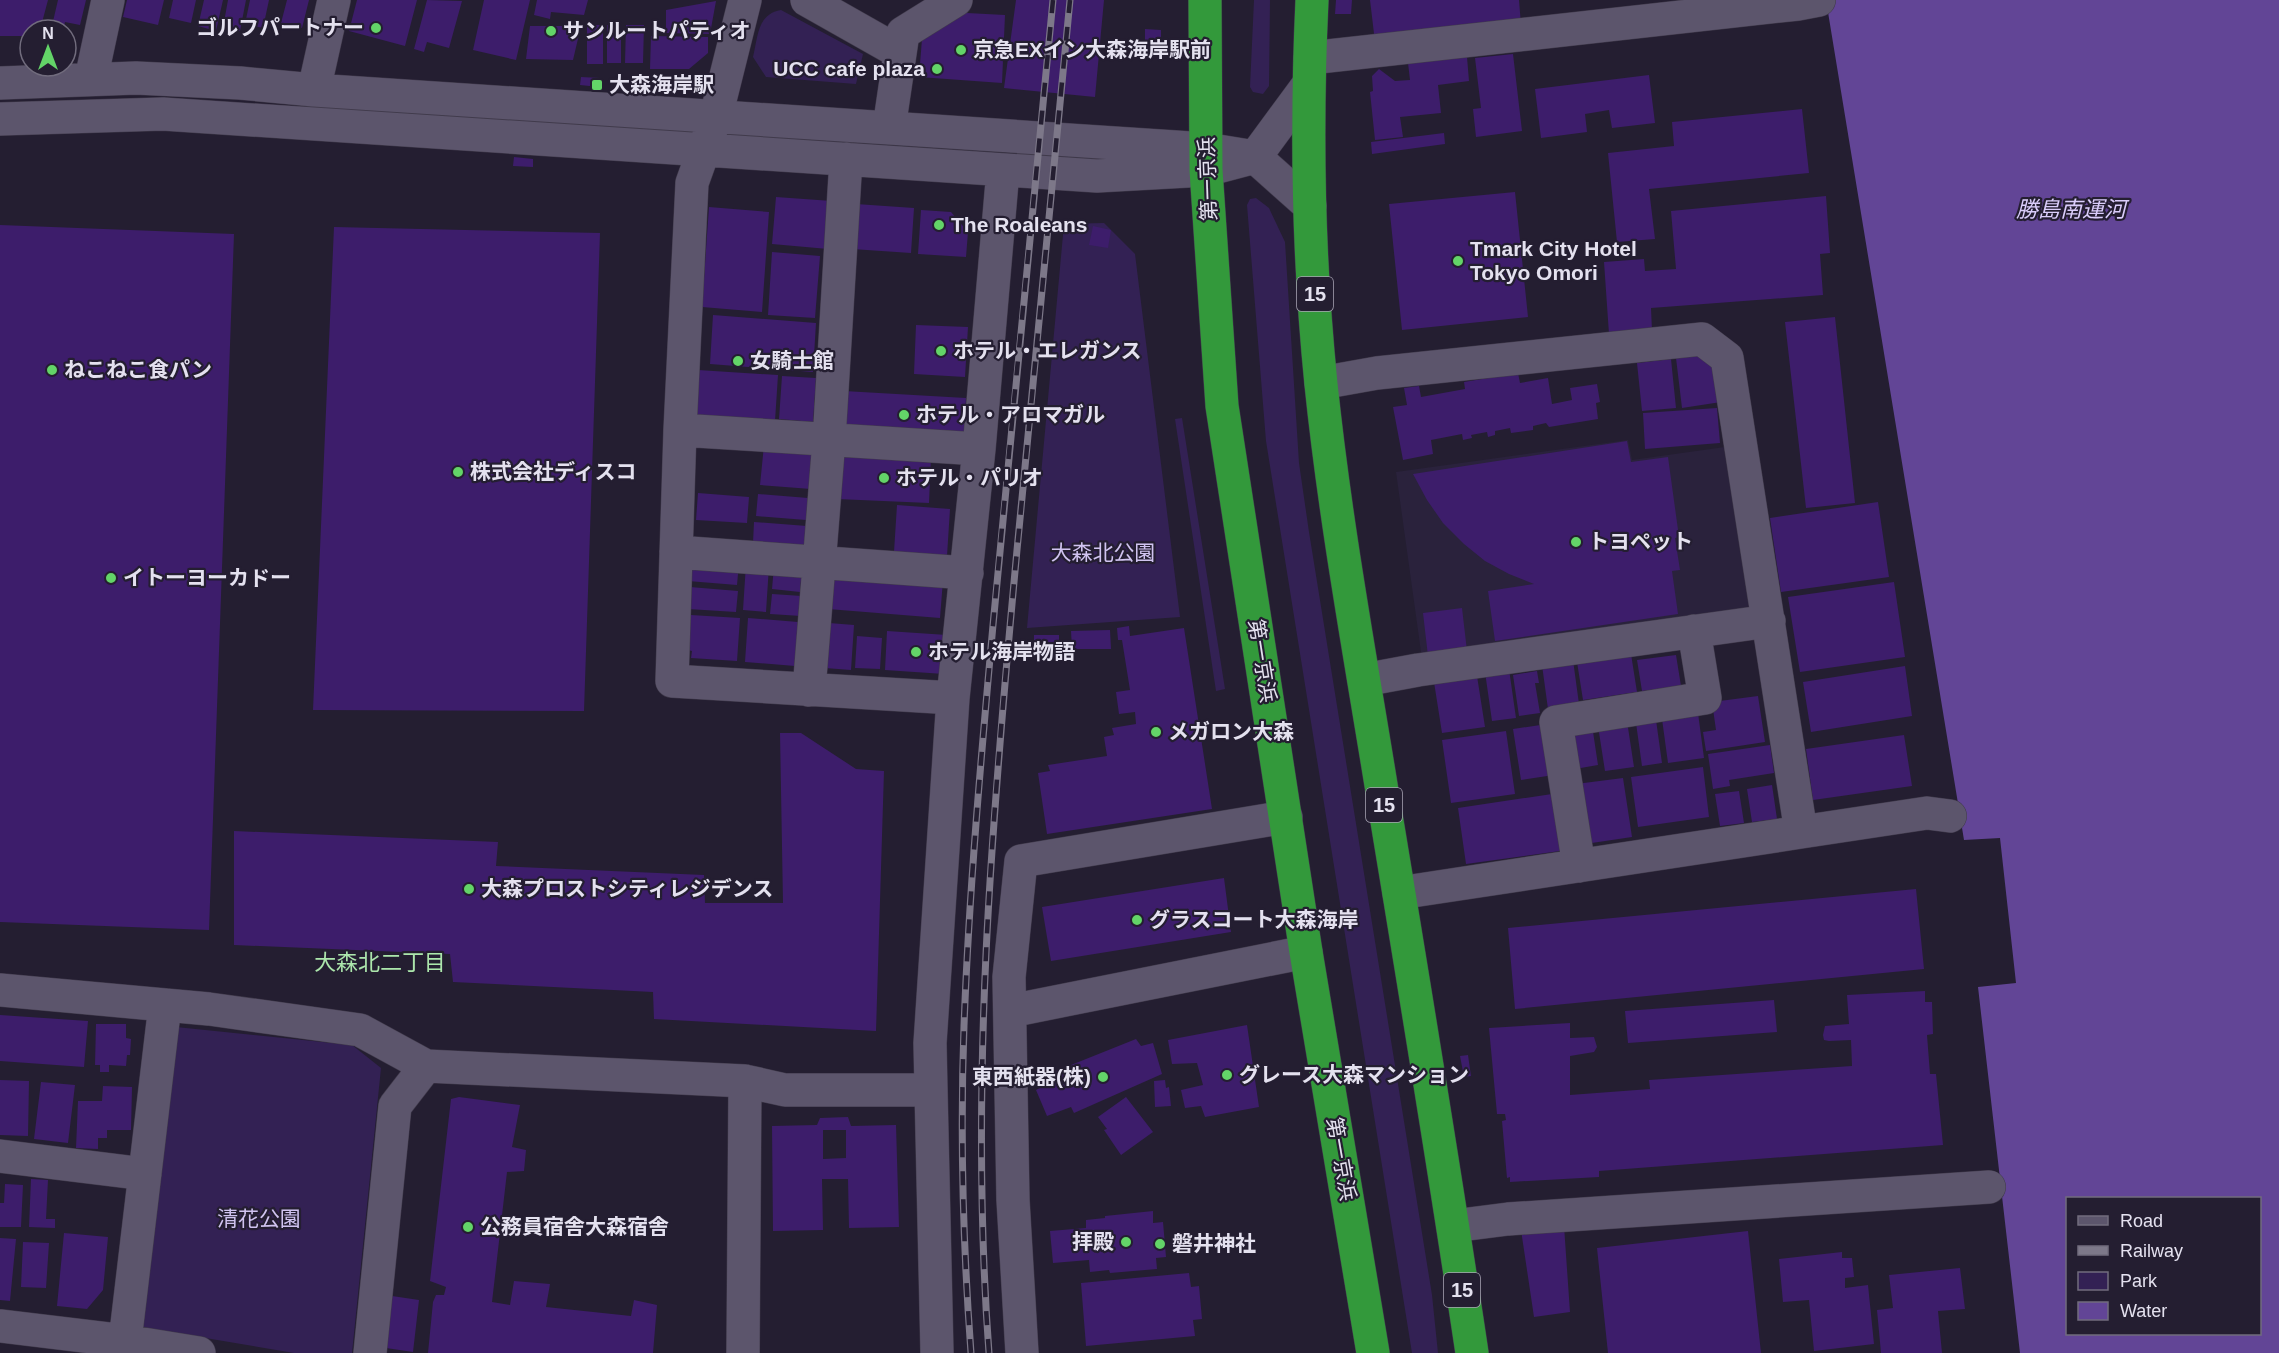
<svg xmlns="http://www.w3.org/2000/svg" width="2279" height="1353" viewBox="0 0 2279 1353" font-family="Arial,'Noto Sans JP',sans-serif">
  <rect width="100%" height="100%" fill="#241e31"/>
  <path fill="#2a223c" d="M1628,440L1632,460L1732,446L1755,613L1422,659L1396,472Z"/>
  <path fill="#332154" d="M1254,0H1270L1269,86L1263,94L1253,92L1250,87Z
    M781,10L863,54L856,84L766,77L753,57C758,37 757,14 781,10Z
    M1256,198L1269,208L1285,242L1299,463L1309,532L1432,1295L1438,1353H1412L1266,441L1247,205L1250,199Z
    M1104,223L1135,254L1180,617L1027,628L1064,224Z
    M1182,418L1225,689L1216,691L1175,419Z
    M176,1027L352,1045L381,1068L352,1353H294L140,1327Z"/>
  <path fill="#624596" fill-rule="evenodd" d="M1826,0H2279V1353H2020L1978,987L2016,983L2000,838L1964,840ZM2068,1198H2260V1334H2068Z"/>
  <path fill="#3d1d6b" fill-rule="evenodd" d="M0,0H48L40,30H30V36H0Z
    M58,0H86L80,25L65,22L63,30H51Z
    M127,0H164L158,25L123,17Z
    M173,0H196L191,23L169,18Z
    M204,0H223L216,31L198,26Z
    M228,0H246L240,31L222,33Z
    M250,0H269L263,28L245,24Z
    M287,0H309L302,28L281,23Z
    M357,0H417L405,46L349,31Z
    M427,0L462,1L449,48L427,42L424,52L414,49Z
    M484,0H530L516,60L473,50Z
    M537,0H588L584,15L551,12L550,19L534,15Z
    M1016,0H1104L1095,97L1004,88Z
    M1336,0H1352L1351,14H1335Z
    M1370,0H1519L1521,25L1375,42Z
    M716,1L710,34L666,33V10Z
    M948,12L1005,15L1002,83L919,77L923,26Z
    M587,25H603V64H587Z
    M607,25H621V63H607Z
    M626,25H644L643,63H625Z
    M530,26H581L573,60L526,59Z
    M1145,29L1161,30V48H1145Z
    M651,36L708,37V53L689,69H650Z
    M1513,54L1522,131L1476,137L1473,109L1481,108L1475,58Z
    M1467,57L1469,81L1438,85L1441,113L1400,117L1403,137L1375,140L1370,92L1373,91L1372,76L1379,69L1395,81L1410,80L1408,63Z
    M1649,75L1655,123L1612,128L1609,110L1585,114L1587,132L1541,138L1535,89Z
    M581,77L600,78L599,87L580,85Z
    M1802,109L1809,173L1649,189L1655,239L1617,242L1608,153L1674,146L1672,122Z
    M1444,133L1445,144L1372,154L1371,142Z
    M514,157L533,159V167L513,166Z
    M1515,192L1528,317L1402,330L1389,204Z
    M1826,196L1830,253L1820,254L1823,295L1651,308L1652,331L1609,334L1604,262L1644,259L1645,271L1676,269L1671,211Z
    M776,197L832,201L828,249L772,244Z
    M856,204L914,208L911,253L852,249Z
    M709,207L769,212L762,312L702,307Z
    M921,210L951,212L968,232L966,257L918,254Z
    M0,225L234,234L209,930L0,922Z
    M1093,226L1111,230L1108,248L1089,245Z
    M334,227L600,233L584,711L313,710Z
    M772,252L820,256L815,318L768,315Z
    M713,315L816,323L813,372L710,364Z
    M1835,317L1855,503L1806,508L1785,322Z
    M916,325L968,327L965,377L914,374Z
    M1697,355L1716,368L1721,402L1682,408L1676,358Z
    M1671,359L1676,408L1642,411L1637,363Z
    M698,370L778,375L775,421L695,416Z
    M1518,373L1520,383L1548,378L1552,404L1572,400L1570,388L1597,384L1600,402L1596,403L1598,419L1549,427L1546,423L1533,426V430L1511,433L1510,428L1495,431V435L1488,437L1487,432L1471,435L1472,438L1463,440L1462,434L1431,440L1433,454L1403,460L1393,407L1407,405L1404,388L1419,386L1421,397L1465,389L1464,382Z
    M782,376L816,378L813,422L779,419Z
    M844,391L966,398L964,437L842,431Z
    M1717,408L1720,443L1645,449L1643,413Z
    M1627,441L1631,462L1668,457L1679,537L1675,538L1680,570L1672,571L1678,614L1495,641L1488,591L1534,584L1509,574L1485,561L1464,544L1443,523L1427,500L1413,474Z
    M764,445L813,449L811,489L760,485Z
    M839,452L931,457L929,503L837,499Z
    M698,493L749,497L747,523L696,520Z
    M758,494L808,498L806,520L756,516Z
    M1878,502L1889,577L1781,592L1770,518Z
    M897,505L950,509L947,556L894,552Z
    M754,522L807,526L805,547L753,543Z
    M690,559L739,563L737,585L688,581Z
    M746,564L769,566L766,612L743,610Z
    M774,566L802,568L800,592L772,589Z
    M831,572L943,580L940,618L828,609Z
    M1894,582L1905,657L1800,672L1788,597Z
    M690,587L738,591L736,612L688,609Z
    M772,594L802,596L801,616L770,614Z
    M1462,608L1467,651L1428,656L1423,613Z
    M691,615L740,618L737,661L691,658L692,651L688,650Z
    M748,618L798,622L795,666L745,662Z
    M829,623L854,625L851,670L825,668Z
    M1129,626L1130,636L1184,628L1212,809L1047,834L1038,773L1050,771L1048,765L1107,756L1104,737L1114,735L1112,728L1136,724L1135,712L1119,714L1116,692L1130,690L1122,640H1118L1117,628Z
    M1110,630L1111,649H1072L1071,631Z
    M887,631L947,635L944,674L885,670Z
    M1034,635H1059V653H1034Z
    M857,636L882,638L880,669L855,668Z
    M1631,654L1637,692L1583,700L1577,662Z
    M1676,655L1681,686L1642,691L1637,660Z
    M1573,660L1579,704L1548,709L1542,665Z
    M1905,666L1912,716L1811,732L1803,682Z
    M1509,669L1516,718L1492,721L1485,672Z
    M1537,671L1539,683H1535L1540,713L1519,716L1513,675Z
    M1477,676L1485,727L1442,733L1434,682Z
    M1758,696L1765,742L1706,751L1703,732L1716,730L1712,702Z
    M1698,713L1704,758L1668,763L1662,719Z
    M1656,720L1662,763L1642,766L1636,723Z
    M1627,721L1634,767L1605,771L1598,726Z
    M1547,724L1554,775L1521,780L1513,729Z
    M1592,725L1598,765L1575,769L1569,728Z
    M1506,731L1515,794L1451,803L1442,740Z
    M780,733H801L856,769L884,771L876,1031L654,1019L653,992L453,982L450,954L234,945V831L498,842L496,866L704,875L705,903H783Z
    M1904,735L1912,786L1813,800L1806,749Z
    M1770,745L1774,773L1729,780L1730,786L1713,789L1708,754Z
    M1703,767L1709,817L1638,827L1631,777Z
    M1623,778L1632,837L1585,844L1576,784Z
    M1772,785L1777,819L1752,822L1747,789Z
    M1739,791L1744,823L1720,826L1715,794Z
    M1552,794L1560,851L1466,864L1458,808Z
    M1224,878L1231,932L1051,961L1042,907Z
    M1916,889L1924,969L1515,1009L1508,928Z
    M1925,991V1002H1932L1933,1034L1927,1035L1930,1074H1936L1943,1145L1599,1171V1177L1510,1182V1177L1507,1178L1502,1121L1506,1120L1505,1114H1497L1489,1028L1570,1023V1038L1594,1037L1597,1047L1594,1052L1570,1056V1095L1650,1089L1649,1080L1852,1066L1851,1040L1829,1041L1824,1040L1823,1035L1825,1026L1849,1024L1847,995Z
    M1774,1000L1777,1032L1628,1043L1625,1011Z
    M0,1015L88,1021L84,1067L0,1061Z
    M96,1024H126V1038L131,1039L130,1055H127L126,1066L109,1065V1072H100V1065H95Z
    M1247,1025L1259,1107L1205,1117L1201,1106L1185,1108L1181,1090L1203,1085L1197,1063L1172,1064L1168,1040Z
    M1136,1039L1141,1046L1153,1043L1162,1074L1074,1113L1071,1107L1047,1116L1036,1090L1053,1081L1051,1073Z
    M1468,1055L1471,1076L1464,1077L1460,1056Z
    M0,1080L29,1081L28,1136L0,1135Z
    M1165,1080L1166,1088L1169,1087L1171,1106L1155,1107L1154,1081Z
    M41,1082L75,1085L68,1143L34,1139Z
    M103,1086L132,1087L131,1130H107V1138H98V1149L76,1148L78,1101H102Z
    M459,1097L520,1105L512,1147L526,1150L524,1171L507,1172L492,1302L510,1305L514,1281L550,1284L546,1307L631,1316L634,1300L657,1305L653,1353H428L433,1302L436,1295H444L446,1287L430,1281L451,1099Z
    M1126,1097L1153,1132L1121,1155L1104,1130L1107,1129L1098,1117Z
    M848,1117L851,1126L896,1125L899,1227L849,1228L848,1179H822L823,1230L773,1231L772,1126L817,1125L820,1118ZM823,1130H846V1158L823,1159Z
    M31,1179L48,1180L46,1219H55V1228L29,1227Z
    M5,1184L23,1185L21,1227H0V1203H4Z
    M1153,1211V1223L1163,1222L1166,1257L1156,1258L1157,1269L1110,1273L1109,1270L1090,1272L1089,1260L1053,1263L1050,1231L1086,1228V1220L1105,1218V1216Z
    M1564,1226L1570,1312L1534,1317L1521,1230Z
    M1748,1231L1761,1353H1608L1597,1248Z
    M64,1233L108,1237L103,1290L87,1309L57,1306Z
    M0,1238L16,1239L10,1301L0,1300Z
    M23,1242L49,1243L46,1288L21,1287Z
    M1842,1252V1258H1852L1854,1277L1845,1278V1288L1868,1285L1874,1344L1814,1351L1809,1300L1783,1302L1779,1259Z
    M1960,1268L1965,1309L1938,1311L1942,1353H1881L1877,1310L1893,1308L1889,1275Z
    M1189,1273L1191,1287L1199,1286L1202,1319L1193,1320L1195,1336L1086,1346L1081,1283Z
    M392,1296L419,1300L413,1352L386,1348Z"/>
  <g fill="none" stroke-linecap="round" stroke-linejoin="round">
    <g stroke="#413b4c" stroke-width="34">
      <path id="minor" d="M745,0L716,116L692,183L680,430L672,681L953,698
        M807,0L899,52
        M1310,58L1798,4L1819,0
        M91,79L108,0
        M0,83L136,78L240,83L314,90L1206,149L1255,157L1310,206
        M314,90L334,0
        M0,119L163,114L1097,176L1206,170L1255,157L1308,85
        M889,128L903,33L956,0
        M1321,383L1377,373L1702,339L1727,358L1801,832L1399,893
        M680,430L979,449
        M676,552L967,573
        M1364,680L1418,670L1769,621
        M809,690L829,440L846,159
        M1801,832L1927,813L1950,816
        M1579,866L1556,722L1705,698L1694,631
        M0,990L209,1009L360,1030L426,1066L745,1081L785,1090H931L930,1043L953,698L979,449L1003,170
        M1010,1011L1306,952
        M931,1090L937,1353
        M0,1156L145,1174
        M1453,1226L1508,1219L1989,1187
        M0,1326L125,1341L199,1353
        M125,1341L165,1005
        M370,1353L395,1106L426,1066
        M743,1353L745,1081
        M1022,1353L1013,1200L1009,977L1021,861L1286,817"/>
    </g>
    <g stroke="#413b4c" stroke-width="34">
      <path id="highway" d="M1205,0L1206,170L1222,406L1306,952L1373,1353
        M1312,0C1306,128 1308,256 1321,384C1335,520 1360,655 1382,791C1413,978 1444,1165 1472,1353"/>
    </g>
    <use href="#minor" stroke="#5c556c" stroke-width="33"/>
    <use href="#highway" stroke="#33993b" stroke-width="33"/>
    <g stroke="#7d7889" stroke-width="7">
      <path id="rail" d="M971,1353C963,1245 960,1134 964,1026C969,892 981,758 993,625C1012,416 1033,208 1053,0
        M989,1353C969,1085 992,817 1017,550C1035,367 1052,183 1070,0"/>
    </g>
    <use href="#rail" stroke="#241e31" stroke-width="4.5" stroke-dasharray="14" stroke-linecap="butt"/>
  </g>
  <g fill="#63d468" stroke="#241e31" stroke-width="2">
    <circle cx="376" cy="28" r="6"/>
    <circle cx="551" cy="31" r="6"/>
    <circle cx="961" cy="50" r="6"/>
    <circle cx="937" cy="69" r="6"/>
    <rect x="591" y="79" width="12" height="12" rx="3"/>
    <circle cx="939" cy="225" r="6"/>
    <circle cx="1458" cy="261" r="6"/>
    <circle cx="941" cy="351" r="6"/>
    <circle cx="738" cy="361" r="6"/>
    <circle cx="52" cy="370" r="6"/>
    <circle cx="904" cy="415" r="6"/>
    <circle cx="458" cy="472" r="6"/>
    <circle cx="884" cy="478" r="6"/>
    <circle cx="1576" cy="542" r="6"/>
    <circle cx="111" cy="578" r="6"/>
    <circle cx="916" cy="652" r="6"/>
    <circle cx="1156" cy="732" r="6"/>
    <circle cx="469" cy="889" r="6"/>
    <circle cx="1137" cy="920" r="6"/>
    <circle cx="1227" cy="1075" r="6"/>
    <circle cx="1103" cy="1077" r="6"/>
    <circle cx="468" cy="1227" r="6"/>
    <circle cx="1126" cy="1242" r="6"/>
    <circle cx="1160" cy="1244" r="6"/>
  </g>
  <g text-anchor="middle" stroke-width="4.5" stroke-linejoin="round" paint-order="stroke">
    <g fill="#241e31" stroke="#aaa6b6" stroke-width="1.5">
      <rect x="1297" y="277" width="36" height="34" rx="4.5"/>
      <rect x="1366" y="788" width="36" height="34" rx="4.5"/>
      <rect x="1444" y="1273" width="36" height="34" rx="4.5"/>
    </g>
    <g font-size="20" font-weight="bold" fill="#e4e1ef">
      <text x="1315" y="301">15</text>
      <text x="1384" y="812">15</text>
      <text x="1462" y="1297">15</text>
    </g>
    <g font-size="21" font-weight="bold" fill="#e4e1ef" stroke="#241e31" text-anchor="start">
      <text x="364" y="35" text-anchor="end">ゴルフパートナー</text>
      <text x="563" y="38">サンルートパティオ</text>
      <text x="973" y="57">京急EXイン大森海岸駅前</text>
      <text x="925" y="76" text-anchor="end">UCC cafe plaza</text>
      <text x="609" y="92">大森海岸駅</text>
      <text x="951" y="232">The Roaleans</text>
      <text x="1470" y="256">Tmark City Hotel<tspan x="1470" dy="24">Tokyo Omori</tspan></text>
      <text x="953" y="358">ホテル・エレガンス</text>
      <text x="750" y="368">女騎士館</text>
      <text x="64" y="377">ねこねこ食パン</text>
      <text x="916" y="422">ホテル・アロマガル</text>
      <text x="470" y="479">株式会社ディスコ</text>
      <text x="896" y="485">ホテル・パリオ</text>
      <text x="1588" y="549">トヨペット</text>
      <text x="123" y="585">イトーヨーカドー</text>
      <text x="928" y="659">ホテル海岸物語</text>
      <text x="1168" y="739">メガロン大森</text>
      <text x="481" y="896">大森プロストシティレジデンス</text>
      <text x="1149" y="927">グラスコート大森海岸</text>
      <text x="1239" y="1082">グレース大森マンション</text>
      <text x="1091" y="1084" text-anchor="end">東西紙器(株)</text>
      <text x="480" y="1234">公務員宿舎大森宿舎</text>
      <text x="1114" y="1249" text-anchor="end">拝殿</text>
      <text x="1172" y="1251">磐井神社</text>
    </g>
    <g font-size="21" fill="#e4e1ef" stroke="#241e31">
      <text transform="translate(1208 179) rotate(-92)" y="7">第一京浜</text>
      <text transform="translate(1262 661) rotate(81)" y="7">第一京浜</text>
      <text transform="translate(1341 1159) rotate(80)" y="7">第一京浜</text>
    </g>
    <g font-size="21" fill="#d0c3f0" stroke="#241e31">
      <text x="1103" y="560">大森北公園</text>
      <text x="259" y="1226">清花公園</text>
    </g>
    <g font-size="22" font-style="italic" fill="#dacdfb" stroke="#241e31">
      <text x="2071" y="217">勝島南運河</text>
    </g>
    <g font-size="22" fill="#ace6ac" stroke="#241e31">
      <text x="380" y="970">大森北二丁目</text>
    </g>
  </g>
  <rect x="2066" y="1197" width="195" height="138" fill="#241e31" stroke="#716c7d" stroke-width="1.5"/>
  <rect x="2078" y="1216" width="30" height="9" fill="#5c556c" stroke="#716c7d" stroke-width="1.5"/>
  <text x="2120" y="1227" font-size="18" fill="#e4e1ef">Road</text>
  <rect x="2078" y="1246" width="30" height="9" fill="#7d7889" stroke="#716c7d" stroke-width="1.5"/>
  <text x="2120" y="1257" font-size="18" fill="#e4e1ef">Railway</text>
  <rect x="2078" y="1272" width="30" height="18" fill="#332154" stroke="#716c7d" stroke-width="1.5"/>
  <text x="2120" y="1287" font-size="18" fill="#e4e1ef">Park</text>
  <rect x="2078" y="1302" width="30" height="18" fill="#624596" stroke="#716c7d" stroke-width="1.5"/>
  <text x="2120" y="1317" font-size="18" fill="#e4e1ef">Water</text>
  <g transform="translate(48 48)"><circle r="28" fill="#241e31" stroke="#716c7d" stroke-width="1.5"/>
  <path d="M0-4.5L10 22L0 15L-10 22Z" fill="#63d468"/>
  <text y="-9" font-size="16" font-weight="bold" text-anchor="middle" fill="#e4e1ef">N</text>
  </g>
</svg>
